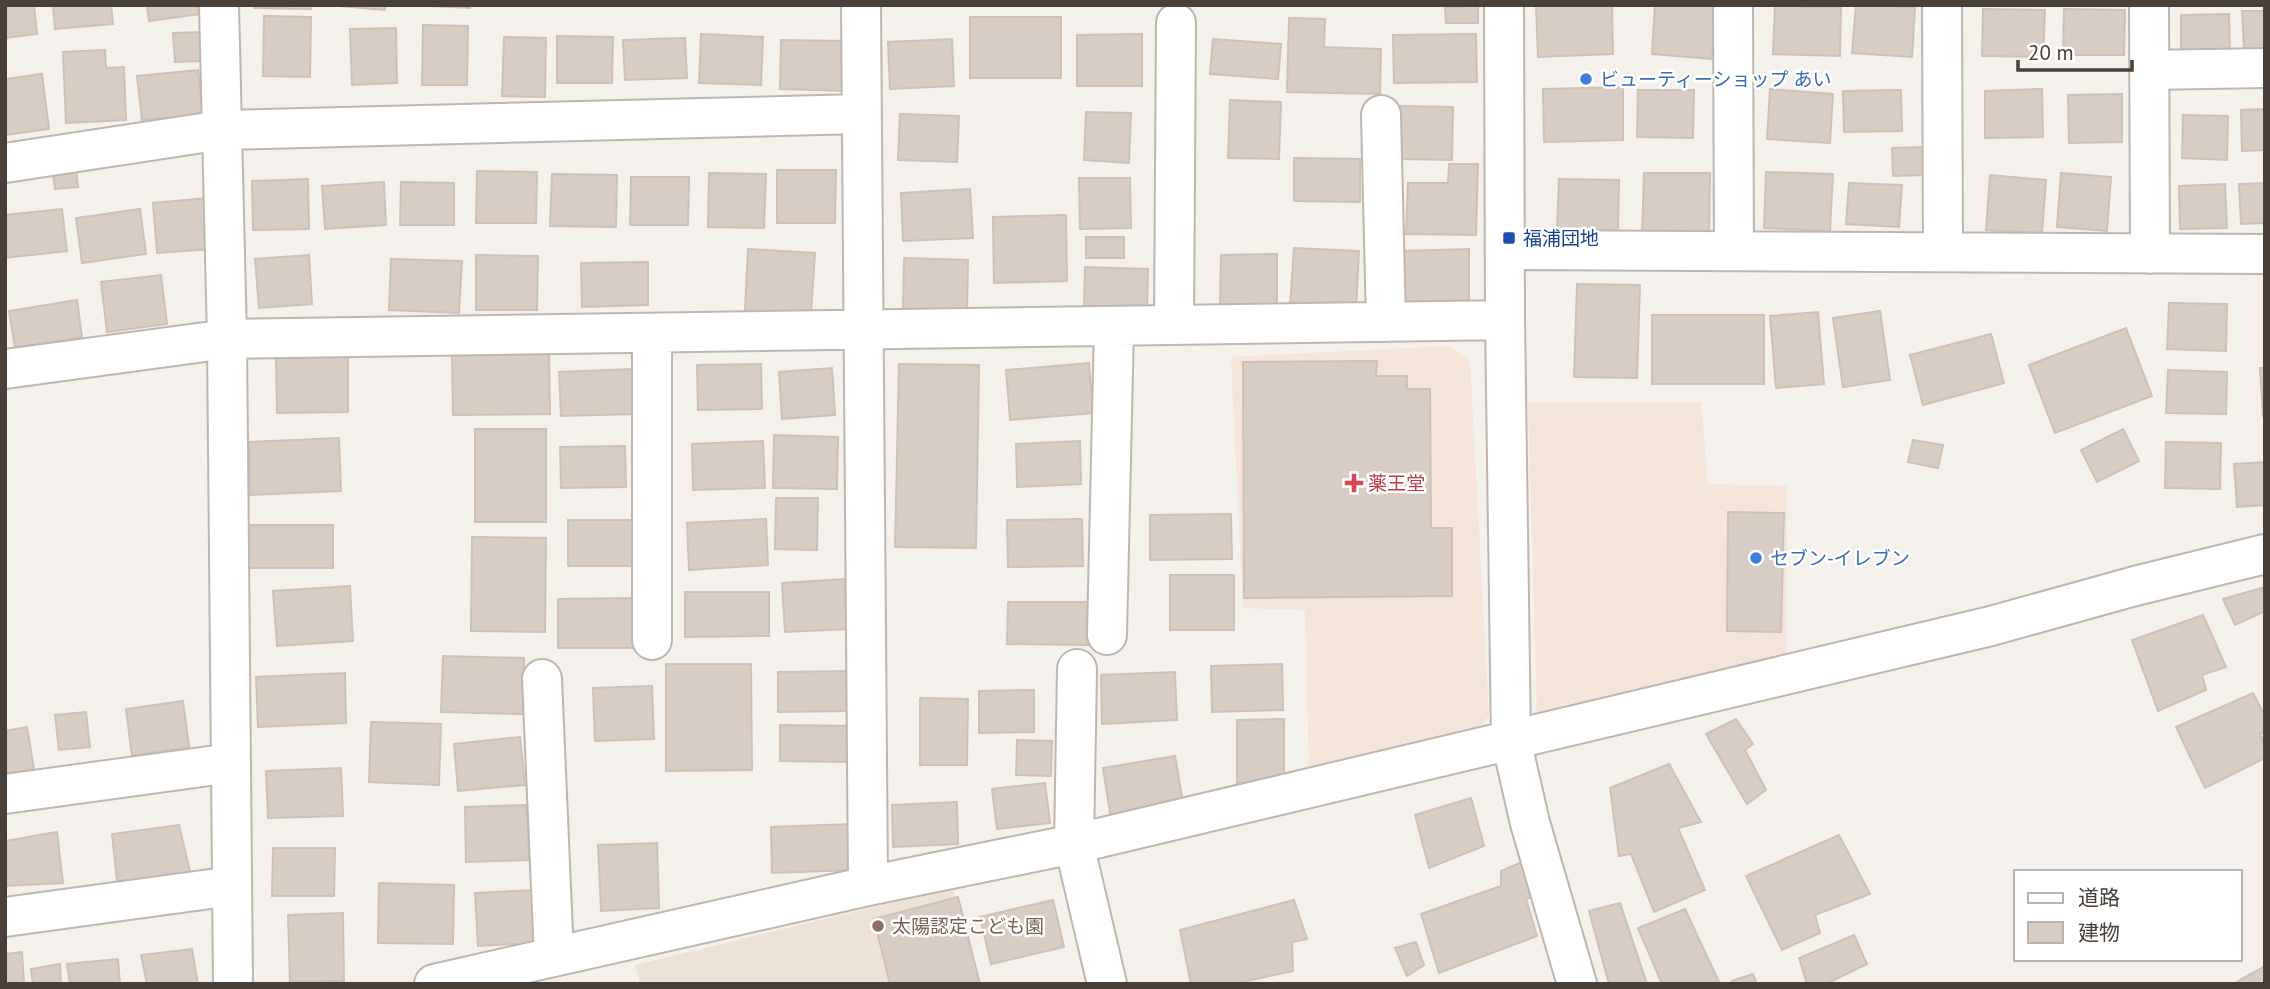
<svg xmlns="http://www.w3.org/2000/svg" width="2270" height="989" viewBox="0 0 2270 989" font-family="'PT Sans','Noto Sans JP',sans-serif">
  <rect width="100%" height="100%" fill="#f4f0eb"/>
  <path fill="#f4e4d9" d="M1449,346L1470,361L1489,716L1466,740L1309,771L1305,610L1243,608L1231,357Z
    M1528,402H1701L1708,484L1787,486V653L1537,715Z"/>
  <path fill="#ece2d6" d="M953,888L976,984H640L635,965Z"/>
  <path fill="#d8cdc4" stroke="#cfc1b5" stroke-width="2" d="M5,5H34L37,34L5,38Z
    M53,5H111L113,24L55,29Z
    M147,5H207L208,13L149,21Z
    M254,5H311V9L254,8Z
    M327,5H386L385,10Z
    M409,5H470V8Z
    M1536,5H1612L1613,54L1538,57Z
    M1655,5H1716L1712,59L1652,54Z
    M1856,5L1915,7L1912,57L1852,53Z
    M1478,6V23H1446L1445,7Z
    M1775,6L1841,7L1840,56L1773,54Z
    M1983,9L2045,10L2043,57L1982,56Z
    M2064,9L2125,10L2124,55H2063Z
    M2242,11H2265V49L2244,50Z
    M2229,14L2230,52L2181,53V15Z
    M264,16L311,17L310,77L263,76Z
    M970,17H1061V78H970Z
    M1289,18L1325,19L1324,47L1381,49L1380,94L1287,92Z
    M423,25L468,26L467,85H422Z
    M396,28L397,83L352,85L350,29Z
    M200,32L201,61L175,62L173,33Z
    M701,34L763,37L761,85L699,83Z
    M1142,34V86H1077V35Z
    M1476,34L1477,82L1394,83L1393,35Z
    M557,36L613,37L612,83H557Z
    M504,37L546,38L545,97L502,96Z
    M685,38L687,78L625,80L623,40Z
    M952,39L954,86L890,89L888,42Z
    M1213,39L1281,44L1278,79L1210,74Z
    M781,40L848,41L847,91L780,89Z
    M105,50L106,68L124,67L126,120L66,123L63,52Z
    M198,70L203,114L142,120L137,76Z
    M42,74L49,129L5,135V79Z
    M1623,87V140L1544,142L1543,89Z
    M1770,89L1833,94L1830,143L1767,139Z
    M2042,89L2043,137L1985,138V91Z
    M1638,90H1694L1693,138L1637,137Z
    M1901,90L1902,131L1844,132L1843,91Z
    M2122,94V142L2069,143L2068,95Z
    M1230,100L1281,102L1279,159L1228,158Z
    M1400,106L1453,107L1452,160L1399,159Z
    M2265,109V150L2242,151L2241,110Z
    M1086,112L1131,113L1129,163L1084,160Z
    M900,114L959,116L957,162L898,160Z
    M2183,115L2228,116L2227,160L2182,158Z
    M1927,147L1928,175L1893,176L1892,148Z
    M1294,158L1360,159V202L1294,201Z
    M1449,164H1478L1476,235L1406,234L1408,183H1448Z
    M76,169L78,187L55,189L53,172Z
    M777,170H836L835,223H777Z
    M477,171L537,172L536,223H476Z
    M1766,172L1833,174L1830,231L1764,228Z
    M709,173L766,174L764,228L708,227Z
    M1644,173H1710L1709,237L1642,236Z
    M2061,173L2111,177L2107,231L2057,227Z
    M552,174L617,175L616,227L550,226Z
    M1990,175L2046,180L2042,233L1986,230Z
    M631,177H689L688,225H630Z
    M1079,178H1130L1131,228L1080,229Z
    M308,179L309,229L253,230L252,181Z
    M1559,179L1619,180L1618,231L1557,230Z
    M384,182L386,225L325,229L322,186Z
    M401,182L454,183V225H400Z
    M1849,183L1902,185L1899,227L1846,224Z
    M2265,183V223L2241,224L2239,184Z
    M2225,184L2227,228L2180,229L2179,186Z
    M970,189L973,238L903,241L901,193Z
    M207,198L212,249L157,253L153,203Z
    M62,209L67,251L5,258V215Z
    M140,209L146,254L82,263L76,218Z
    M1066,215L1067,281L994,283L993,217Z
    M1086,237H1124V258H1086Z
    M1294,248L1359,251L1356,310L1290,307Z
    M748,249L815,253L811,313L745,310Z
    M1469,249V309L1404,311L1403,251Z
    M1277,254V307H1220L1221,255Z
    M309,255L312,304L259,308L255,259Z
    M476,255L538,256L537,310H476Z
    M904,258L968,260L967,315L903,313Z
    M391,259L462,261L459,313L389,310Z
    M648,262V305L582,307L581,263Z
    M1085,267L1148,269L1147,311L1084,308Z
    M161,275L167,324L107,332L101,282Z
    M1577,284L1640,285L1637,378L1574,377Z
    M77,300L82,337L15,348L9,311Z
    M2169,303L2227,304L2226,351L2167,349Z
    M1880,311L1890,380L1843,387L1833,318Z
    M1818,312L1824,384L1776,388L1770,316Z
    M1652,315H1764V384H1652Z
    M2126,328L2152,396L2055,433L2029,365Z
    M1991,334L2004,383L1923,405L1910,355Z
    M452,354H549L550,414L453,415Z
    M348,355V412L277,413L276,357Z
    M1377,361L1376,376H1407V389H1430L1431,528H1452V596L1244,598L1243,362Z
    M1089,363L1093,413L1010,420L1006,370Z
    M761,364L762,409L698,410L697,365Z
    M899,364L979,365L976,548L895,547Z
    M832,368L835,415L782,419L779,372Z
    M2260,368H2265V416H2263Z
    M633,369L635,414L561,416L559,372Z
    M2168,370L2227,372L2226,414L2166,413Z
    M475,429H546V522H475Z
    M2123,429L2139,461L2097,482L2081,450Z
    M774,435L838,437L837,489L773,488Z
    M339,438L341,491L250,495L249,442Z
    M1913,440L1943,445L1938,468L1908,462Z
    M763,441L765,488L693,490L692,444Z
    M1080,441L1081,484L1017,487L1016,444Z
    M2166,442L2221,443L2220,489L2165,488Z
    M625,446L626,487L561,488L560,447Z
    M2265,462V505L2237,507L2234,464Z
    M776,498H818L817,550L775,549Z
    M1728,512L1784,513L1781,632L1727,631Z
    M1231,514L1232,559L1150,560V515Z
    M766,519L768,565L689,570L687,523Z
    M1082,519L1083,566L1008,567L1007,520Z
    M568,520H632L633,566H568Z
    M247,525H333V568H247Z
    M472,537L546,538L545,632L471,631Z
    M1170,575H1234V630H1170Z
    M845,579L849,629L785,632L782,583Z
    M350,586L353,641L277,646L273,591Z
    M2265,587V611L2235,625L2223,599Z
    M685,592H769V636L685,637Z
    M636,598V648H558V599Z
    M1008,602H1090L1089,645L1007,644Z
    M2203,615L2226,667L2202,675L2206,690L2158,711L2132,640Z
    M443,656L524,658L523,714L441,712Z
    M666,664H751L752,770L666,771Z
    M1282,664L1283,710L1212,712L1211,666Z
    M851,671L852,711L778,712V672Z
    M1175,672L1177,720L1102,724L1101,675Z
    M345,673L346,723L258,727L256,677Z
    M652,686L654,739L595,741L593,688Z
    M1034,690V732L979,733V691Z
    M2253,693L2265,716V732L2260,734L2265,746V758L2205,788L2176,727Z
    M920,698L968,699L967,765H920Z
    M183,701L189,747L132,756L126,709Z
    M86,712L90,747L59,750L55,715Z
    M1284,719V783H1237V720Z
    M1736,719L1753,744L1745,750L1766,790L1747,804L1706,734Z
    M371,722L441,724L439,785L369,782Z
    M780,725L852,726L851,762L780,761Z
    M27,727L34,769L5,774V731Z
    M520,737L525,785L458,791L454,744Z
    M1017,740L1052,741L1051,776L1016,775Z
    M1175,756L1184,808L1111,819L1103,768Z
    M1669,764L1701,822L1678,828L1705,890L1654,912L1631,854L1619,856L1610,788Z
    M341,768L343,816L268,818L266,771Z
    M1045,783L1050,823L997,829L992,789Z
    M1471,798L1484,846L1429,868L1415,815Z
    M957,802L958,844L893,847L892,805Z
    M527,805L529,860L466,862L465,807Z
    M851,824L852,870L772,873L771,827Z
    M179,825L191,876L117,881L112,834Z
    M57,832L63,883L5,886V841Z
    M1839,835L1870,894L1815,915L1820,933L1782,950L1746,876Z
    M657,843L659,908L601,911L598,845Z
    M273,848H335L334,896H272Z
    M1527,860L1541,894L1526,899L1537,936L1439,973L1421,914L1501,886V871Z
    M379,883L454,885L453,944L378,943Z
    M534,890L536,943L478,946L475,893Z
    M958,897L980,984H890L874,919Z
    M1053,900L1064,947L991,964L980,917Z
    M1294,900L1307,939L1292,942L1293,971L1233,984H1191L1180,930Z
    M1620,903L1647,984H1609L1589,911Z
    M1685,909L1720,984H1662L1638,928Z
    M343,913L344,981L290,982L288,915Z
    M1854,935L1867,964L1826,984H1807L1799,958Z
    M1416,942L1424,965L1407,976L1395,948Z
    M192,949L198,984H147L141,955Z
    M22,952L24,984H5V954Z
    M118,959L120,984H70L67,964Z
    M60,964L61,984H33L31,969Z
    M2265,966V984H2233Z
    M1753,974L1757,984H1733L1732,981Z"/>
  <g fill="none" stroke-linecap="round" stroke-linejoin="round">
    <g stroke="#bfb6ae" stroke-width="42">
      <path id="minor" d="M219,5L227,339L233,984
        M861,5L868,886
        M1504,5L1505,320L1511,740L1530,823L1577,984
        M1733,5L1734,251
        M1942,5L1943,252
        M2149,5L2150,254
        M2149,70L2265,68
        M1381,115L1386,322
        M5,163L222,130L861,114
        M1505,250L2265,254
        M1174,325L1176,23
        M5,369L227,339L1505,320
        M1107,635L1114,326
        M652,640V333
        M1077,669L1074,844L1107,984
        M542,679L554,957
        M5,794L231,763
        M5,917L232,886
        M434,984L868,886L1074,844L1991,626L2135,586L2265,554"/>
    </g>
    <use href="#minor" stroke="#fff" stroke-width="38"/>
  </g>
  <g fill="#3f7fe0" stroke="#fff" stroke-width="2.5">
    <circle cx="1586" cy="79" r="7"/>
    <circle cx="1756" cy="558" r="7"/>
  </g>
  <rect fill="#1a4fb4" stroke="#fff" stroke-width="2.5" x="1502" y="231" width="14" height="14" rx="3.5"/>
  <path fill="#e0444e" stroke="#fff" stroke-width="2.5" d="M1350.5 472.5h7v7h7v7h-7v7h-7v-7h-7v-7h7z"/>
  <circle fill="#8d6e63" stroke="#fff" stroke-width="2.5" cx="878" cy="926" r="7"/>
  <g text-anchor="middle" stroke-width="5" stroke-linejoin="round" paint-order="stroke">
    <g font-size="19" fill="#366cbe" stroke="#fff" text-anchor="start">
      <text x="1600" y="86">ビューティーショップ あい</text>
      <text x="1770" y="565">セブン-イレブン</text>
    </g>
    <g font-size="19" fill="#164399" stroke="#fff" text-anchor="start">
      <text x="1523" y="245">福浦団地</text>
    </g>
    <g font-size="19" fill="#be3a42" stroke="#fff" text-anchor="start">
      <text x="1368" y="490">薬王堂</text>
    </g>
    <g font-size="19" fill="#785e54" stroke="#fff" text-anchor="start">
      <text x="892" y="933">太陽認定こども園</text>
    </g>
  </g>
  <rect width="2270" height="989" fill="none" stroke="#484039" stroke-width="14"/>
  <rect x="2014" y="870" width="228" height="91" fill="#ffffff" stroke="#b6b3b0" stroke-width="2"/>
  <rect x="2028" y="893" width="35" height="10" fill="#ffffff" stroke="#b6b3b0" stroke-width="2"/>
  <text x="2078" y="905" font-size="21" fill="#484039">道路</text>
  <rect x="2028" y="922" width="35" height="21" fill="#d8cdc4" stroke="#b6b3b0" stroke-width="2"/>
  <text x="2078" y="940" font-size="21" fill="#484039">建物</text>
  <path d="M2018 60v10h114v-10" fill="none" stroke="#484039" stroke-width="3.5"/>
  <text x="2028" y="60" font-size="21" fill="#484039" stroke="#ffffff" stroke-width="5" paint-order="stroke">20 m</text>
</svg>
